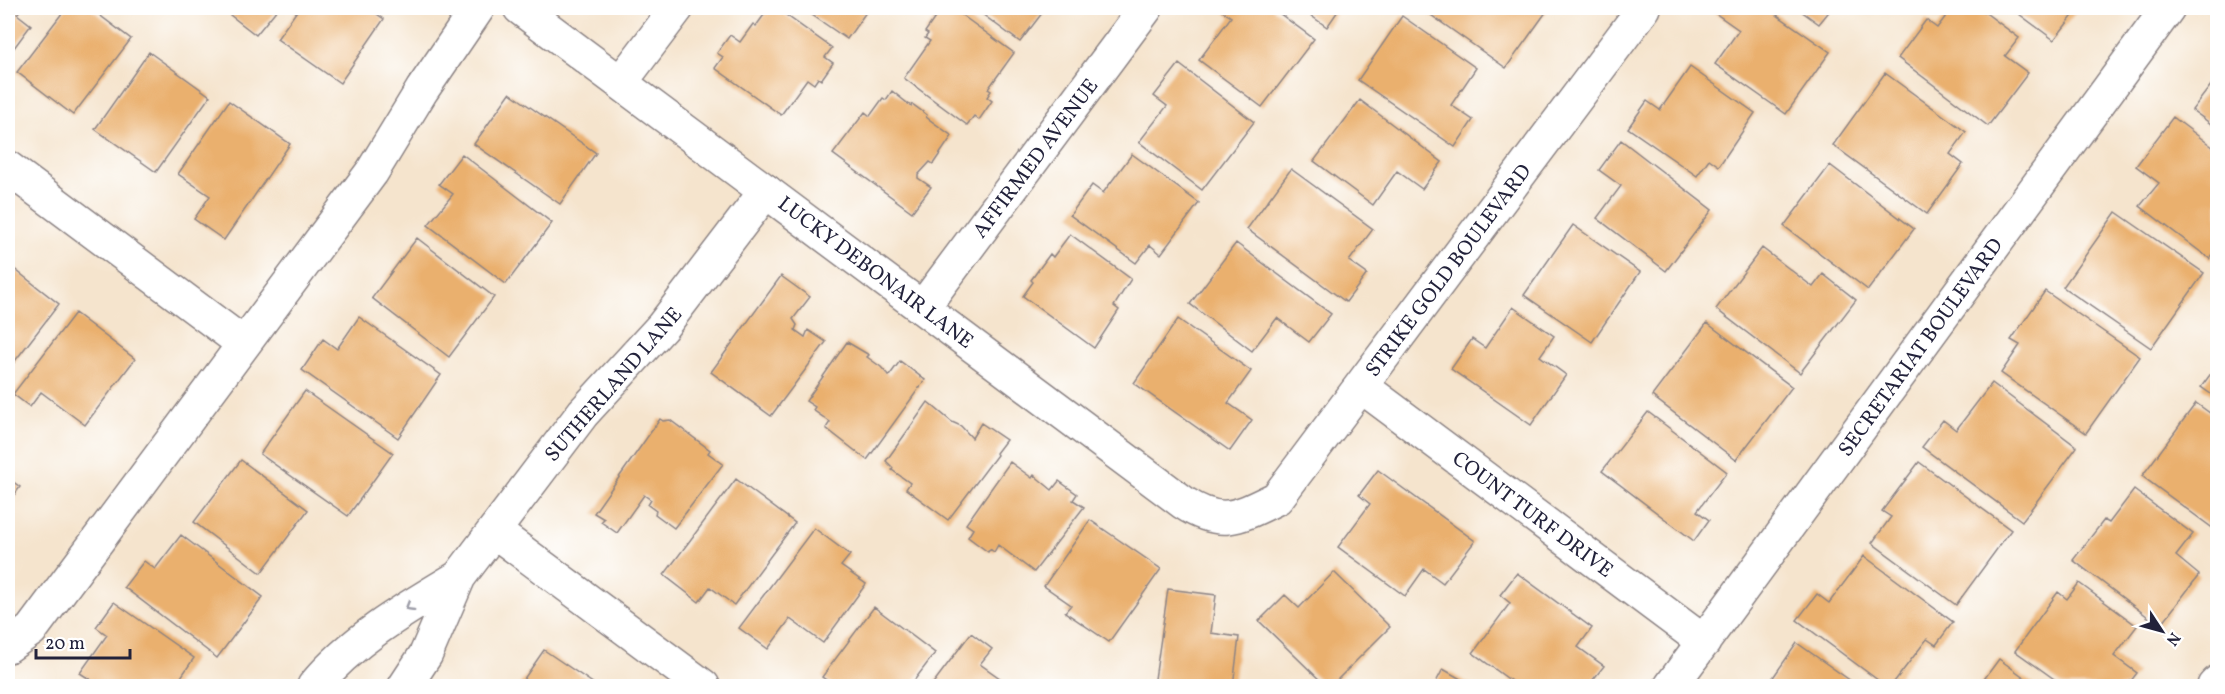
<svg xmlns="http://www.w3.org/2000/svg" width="2225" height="694" viewBox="0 0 2225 694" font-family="Vollkorn,serif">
  <rect width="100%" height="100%" fill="#fff"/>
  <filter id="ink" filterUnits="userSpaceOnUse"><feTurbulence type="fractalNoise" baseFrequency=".0167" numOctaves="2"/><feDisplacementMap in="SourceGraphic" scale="12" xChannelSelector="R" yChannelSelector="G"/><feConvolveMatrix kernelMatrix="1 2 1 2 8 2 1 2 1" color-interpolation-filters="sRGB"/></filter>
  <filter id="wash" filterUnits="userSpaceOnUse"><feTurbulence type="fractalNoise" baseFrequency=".008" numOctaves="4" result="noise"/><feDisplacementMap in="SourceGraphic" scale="24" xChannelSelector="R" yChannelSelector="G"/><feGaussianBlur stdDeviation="1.35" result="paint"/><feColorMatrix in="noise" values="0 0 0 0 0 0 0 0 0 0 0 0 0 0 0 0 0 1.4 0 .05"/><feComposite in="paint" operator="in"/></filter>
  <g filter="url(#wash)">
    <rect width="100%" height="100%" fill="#f5e4cd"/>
    <g id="blocks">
      <path fill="#eab06e" d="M8,8H22L17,14L31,25L8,56Z
        M66,8H90L131,39L73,115L17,72Z
        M221,8H278L256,35Z
        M299,8H376L374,12L384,19L340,83L277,39Z
        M769,8H776L832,48L825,57L833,63L821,80L818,78L814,84L807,79L781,115L715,68L723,57L717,53L730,35L740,42L753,24L756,26Z
        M802,8H869L847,39Z
        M952,8L1014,53L988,89L991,91L987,97L992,101L979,120L974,116L967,125L904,78L930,41L925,38L928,34L925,32L939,12L945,16Z
        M974,8H1046L1020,42Z
        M1218,8H1272L1314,39L1262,107L1199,60L1231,17Z
        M1300,8H1340L1327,27Z
        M1421,8H1549L1506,68Z
        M1718,8H1767L1830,52L1786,114L1715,64L1739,30L1715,13Z
        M1797,8H1832L1819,24Z
        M1952,8H1979L2019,38L2005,56L2028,73L1988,126L1898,58L1926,20L1937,28Z
        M2011,8H2079L2054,40Z
        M1402,16L1476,68L1451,105L1473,120L1455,147L1358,80Z
        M149,52L210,96L156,172L95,129Z
        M1179,64L1254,122L1202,190L1139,142L1167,106L1154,96Z
        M1690,67L1755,113L1719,166L1709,159L1697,176L1628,128L1647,101L1660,110Z
        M1885,73L1966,132L1950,154L1963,164L1927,214L1833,145Z
        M2218,76V129L2192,110Z
        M892,91L911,106L912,104L927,115L926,117L952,136L933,164L930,162L918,175V178L931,187L912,212L833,154L865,112L870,116L883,98L886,100Z
        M510,93L596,153L560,204L474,144Z
        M1360,100L1442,162L1422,189L1397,171L1373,205L1314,161Z
        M229,101L290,144L224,240L194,219L210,196L178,174Z
        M2173,117L2218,151V249L2210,259L2140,206L2159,183L2136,166Z
        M1621,140L1712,210L1666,271L1597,218L1621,186L1599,170Z
        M462,154L552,223L506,284L428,225L453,194L439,184Z
        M1132,154L1199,203L1161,254L1150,245L1136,263L1070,215L1092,185L1103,193Z
        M1830,165L1914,229L1868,290L1784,226Z
        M1291,169L1373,229L1349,261L1367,274L1346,302L1247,229Z
        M2116,212L2204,273L2151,348L2063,287Z
        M1573,225L1640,272L1592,342L1524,295Z
        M1070,234L1131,279L1114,306L1119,310L1094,348L1023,296L1033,282L1031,280L1050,254L1053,257Z
        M417,238L494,297L449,357L372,298Z
        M1236,243L1331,314L1309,342L1277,318L1252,351L1190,304Z
        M1762,248L1813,287L1823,274L1856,300L1800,373L1716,309Z
        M8,264L59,304L8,370Z
        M781,276L810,297L793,319L797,325L795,330L805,337L808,330L826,342L771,416L711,372Z
        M2045,291L2140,357L2086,433L2001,373L2020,345L2011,340Z
        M1513,307L1554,336L1540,356L1566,375L1531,425L1451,369L1472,339L1485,348Z
        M75,313L135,359L85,425L41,392L30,407L13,394Z
        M359,317L441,375L398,438L302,370L323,339L337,349Z
        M1178,319L1251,371L1228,403L1252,420L1230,451L1134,383Z
        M1707,323L1792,387L1736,460L1652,396Z
        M847,342L869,355L867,357L881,367L889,376L900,361L925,380L867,460L826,428L830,422L813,410L815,407L806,401Z
        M2218,364V399L2201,387Z
        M1992,383L2077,447L2022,521L1922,447L1943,420L1956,430Z
        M305,391L393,453L348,516L260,454Z
        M928,402L952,422L961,426L972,438L981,423L1006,440L996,453L997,455L948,520L906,489L910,483L892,470L893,468L886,461Z
        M2196,403L2218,419V532L2142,476Z
        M1648,412L1727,472L1697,511L1709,520L1694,541L1602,471Z
        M660,419L663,421L670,420L710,450L708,453L723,464L674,528L655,514L656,511L648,505L651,500L644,495L617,533L601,522L604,519L594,513Z
        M241,460L308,510L261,573L194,522Z
        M1010,462L1032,478L1034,475L1052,490L1059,481L1077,494L1073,500L1084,507L1034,572L998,545L994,552L990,549L988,552L968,537L973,529L966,524Z
        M1919,462L2011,530L1956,605L1872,543L1891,517L1882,511Z
        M1378,470L1475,541L1443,583L1424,569L1405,596L1338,547L1370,504L1359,495Z
        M8,478L20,487L8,504Z
        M736,479L795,523L734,605L710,587L699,602L664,575Z
        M2134,490L2193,534L2176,556L2199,575L2160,626L2073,560L2104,520L2109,523Z
        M1090,520L1161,569L1109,642L1065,612L1071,605L1044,586Z
        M814,528L850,555L841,566L866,584L823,643L790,619L768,649L739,628Z
        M181,535L263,597L217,658L124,587L144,561L155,569Z
        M1864,556L1953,622L1936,645L1927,639L1891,686H1886L1797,620L1817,594L1829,603Z
        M1334,572L1390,627L1331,686H1326L1259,621L1285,595L1299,608Z
        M1517,573L1592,628L1578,647L1604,666L1588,686H1518L1473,653L1510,603L1500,595Z
        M2079,583L2137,626L2114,656L2137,673L2127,686H2064L2015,651L2058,592L2067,599Z
        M1168,589L1216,595L1211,633L1239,637L1233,686H1154Z
        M114,602L194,658L175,686H100L80,673L107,635L96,627Z
        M874,607L935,653L910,686H835L822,677Z
        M971,633L992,649L980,664L1011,686H931Z
        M1797,643L1858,686H1767Z
        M544,650L597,686H519Z
        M1999,659L2036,686H1979Z
        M1443,669L1473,686H1434Z"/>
    </g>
  </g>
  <g filter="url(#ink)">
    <use href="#blocks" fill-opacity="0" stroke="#8c8384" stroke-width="1.5"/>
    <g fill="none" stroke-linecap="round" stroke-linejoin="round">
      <g stroke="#8c8384" stroke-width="36">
        <path id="minor" d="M520,8L1184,503C1222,528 1240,516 1277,498L1644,8
          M621,82L677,8
          M8,168L244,344
          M923,307L1146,8
          M1361,386L1704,642
          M494,531L703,686
          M8,646L31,630L372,172L422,90L478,8
          M1671,686L2168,8
          M2214,686L2218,682"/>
      </g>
      <g stroke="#8c8384" stroke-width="36">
        <path id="tertiary" d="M314,686C353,639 407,608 459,577
          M405,686L426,654L459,577L583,413L662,327L766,191"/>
      </g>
      <use href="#minor" stroke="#fff" stroke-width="33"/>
      <use href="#tertiary" stroke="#fff" stroke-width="33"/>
    </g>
    <defs><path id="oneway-chevron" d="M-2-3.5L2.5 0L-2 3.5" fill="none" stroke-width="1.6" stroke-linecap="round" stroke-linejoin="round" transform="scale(1.5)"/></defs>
    <use stroke="#9c9ca7" href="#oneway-chevron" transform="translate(409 607) rotate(149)"/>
  </g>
  <g text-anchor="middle" stroke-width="4.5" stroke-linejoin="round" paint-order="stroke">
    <g font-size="21" fill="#22223b" stroke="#fff">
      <text transform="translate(1035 158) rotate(-53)" y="7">AFFIRMED AVENUE</text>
      <text transform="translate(1448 270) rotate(-53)" y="7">STRIKE GOLD BOULEVARD</text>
      <text transform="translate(876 272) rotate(37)" y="7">LUCKY DEBONAIR LANE</text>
      <text transform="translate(1920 347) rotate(-54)" y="7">SECRETARIAT BOULEVARD</text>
      <text transform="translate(613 384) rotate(-49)" y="7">SUTHERLAND LANE</text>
      <text transform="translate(1533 514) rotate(37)" y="7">COUNT TURF DRIVE</text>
    </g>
  </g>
  <rect width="2225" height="694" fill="none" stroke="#fff" stroke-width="30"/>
  <g transform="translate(2162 631) rotate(126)" stroke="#ffffff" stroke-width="4.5" paint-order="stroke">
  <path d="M0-4.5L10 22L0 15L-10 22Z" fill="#22223b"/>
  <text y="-9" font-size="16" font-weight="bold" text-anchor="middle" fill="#22223b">N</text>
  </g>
  <path d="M36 649v9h94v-9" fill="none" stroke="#22223b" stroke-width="3"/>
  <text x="45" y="649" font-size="18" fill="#22223b" stroke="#ffffff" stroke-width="4.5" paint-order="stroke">20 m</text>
</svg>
